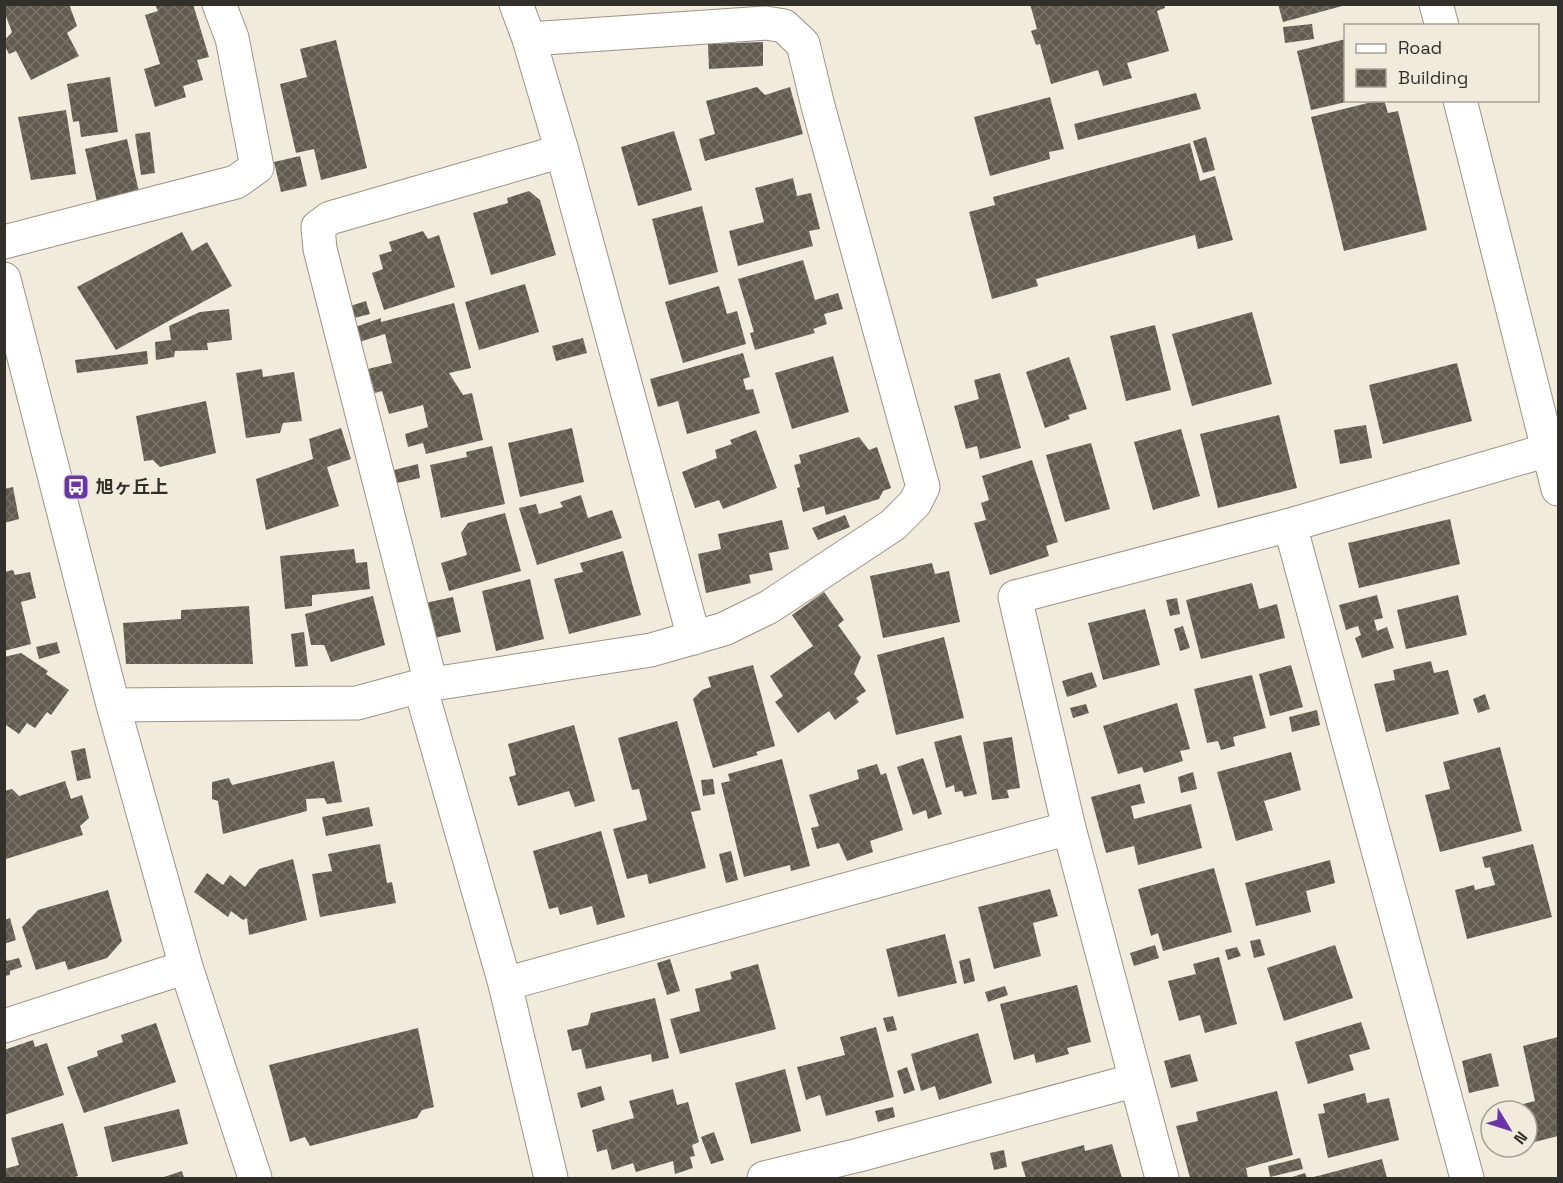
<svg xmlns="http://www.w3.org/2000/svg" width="1563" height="1183" viewBox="0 0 1563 1183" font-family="'Space Grotesk','Noto Sans JP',sans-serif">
  <defs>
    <pattern id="building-cross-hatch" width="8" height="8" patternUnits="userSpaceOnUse" patternTransform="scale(1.5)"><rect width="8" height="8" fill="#615c4f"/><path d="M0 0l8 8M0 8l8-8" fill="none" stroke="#79756b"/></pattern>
  </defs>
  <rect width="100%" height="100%" fill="#f1ebdc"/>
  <path fill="url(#building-cross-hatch)" d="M5,4H69L77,26L67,33L79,56L31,80L16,51L9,54L4,44V41L12,32L5,14Z
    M155,4H193L209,57L197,60L203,80L183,86L186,97L155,107L144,69L160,64L145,15L158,11Z
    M1030,4H1164L1165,8L1157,11L1169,51L1127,63L1132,78L1103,86L1098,70L1051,84L1040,44L1036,45L1031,31L1037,29Z
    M1278,4H1346V5L1283,22Z
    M1312,24L1314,39L1285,43L1283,27Z
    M1346,39V102L1311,110L1297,51Z
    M336,40L367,168L321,180L314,149L296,153L280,84L307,77L300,49Z
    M763,42V66L709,69L708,44Z
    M110,77L118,132L81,137L79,121L73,122L67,84Z
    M757,87L765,95L790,87L803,134L705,161L699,139L715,134L706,101Z
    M1196,93L1201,109L1078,140L1074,124Z
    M1050,97L1064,149L1049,152L1050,159L990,176L974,117Z
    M1380,100H1384L1388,113L1398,111L1427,230L1344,251L1311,117Z
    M66,110L76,174L31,180L18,117Z
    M674,131L692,190L638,206L621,147Z
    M150,132L155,173L141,175L135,134Z
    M1206,137L1215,170L1203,173L1193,141Z
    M127,139L139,192L97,202L85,149Z
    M1190,143L1200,181L1215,176L1233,240L1198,249L1195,235L1036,279L1038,286L992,299L969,212L995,205L993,197Z
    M300,156L307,186L281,192L274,162Z
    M793,178L797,196L811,193L820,229L809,231L813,246L738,266L729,231L764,222L755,188Z
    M529,191L540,200L556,255L491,275L473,213L508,203L507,198Z
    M702,206L718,272L669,285L652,219Z
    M423,231L428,239L439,235L455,287L384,310L372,273L383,269L379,255L392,251L389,242Z
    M182,232L192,251L207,242L232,286L116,350L77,287Z
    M803,260L815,300L838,293L843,309L824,314L827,324L813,329L815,333L755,350L750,333L754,332L738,279Z
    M525,284L539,332L479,350L465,302Z
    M719,286L727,314L737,311L746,344L683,363L665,302Z
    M366,301L370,314L354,318L350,306Z
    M454,303L471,368L449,373L463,395L472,393L483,440L426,454L423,443L408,447L405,434L428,427L423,405L389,414L382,391L375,393L368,369L392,363L385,334L359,342L355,327L381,318V322Z
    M229,309L232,340L207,343L208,350L175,351L174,357L156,360L155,342L171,340L169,326L200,312Z
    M1252,312L1272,384L1192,406L1172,334Z
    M1155,325L1171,390L1126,401L1110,336Z
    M583,338L587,353L556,361L552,346Z
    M147,351L148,364L77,373L75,360Z
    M743,353L750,377L743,379L746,390L753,389L760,413L687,434L678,401L658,407L650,379Z
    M833,356L849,412L792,429L775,373Z
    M1069,357L1087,409L1068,415L1070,419L1045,428L1026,372Z
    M1457,363L1472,421L1383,444L1369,385Z
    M262,369L263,377L294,372L302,421L283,423L280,433L246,438L236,373Z
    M1000,373L1021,448L980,459L977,446L966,449L954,406L979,399L974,380Z
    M206,401L216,453L160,467L153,460L144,461L136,416Z
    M1279,415L1297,488L1218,508L1200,434Z
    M1366,425L1372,458L1340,464L1334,430Z
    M341,428L351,459L327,467L339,506L266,530L256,479L313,459L309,439Z
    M572,428L584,482L520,497L508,443Z
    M1181,429L1200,496L1153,510L1134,442Z
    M756,430L777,488L723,509L719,500L695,508L682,472L717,458L715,450L732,444L730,440Z
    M859,437L869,450L877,447L891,488L883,491L879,499L826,515L824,506L803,512L797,488L800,487L794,465L801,463L799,455Z
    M1091,443L1110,509L1065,522L1046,455Z
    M492,446L505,504L441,518L430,465L467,457L466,452Z
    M1032,460L1058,542L1046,546L1049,556L990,575L974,523L986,520L981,503L989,500L982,476Z
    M418,464L420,478L397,483L394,470Z
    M13,487L19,519L4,523V489Z
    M581,495L588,518L612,510L622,538L537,565L519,508L536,504L539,514L563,507L560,502Z
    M505,513L521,571L449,591L441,563L467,555L461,533L468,523Z
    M845,515L850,527L818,540L812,528Z
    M1450,519L1460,564L1359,588L1348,543Z
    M782,520L789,549L769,553L773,570L749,575L751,583L706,593L698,554L721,549L718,534Z
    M354,549L356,563L367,562L370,589L312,595V606L285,609L280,556Z
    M623,551L641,615L569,634L554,579L583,572L580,563Z
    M932,563L935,574L949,571L960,622L883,638L870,576Z
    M13,570L15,575L30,572L36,598L21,602L31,644L4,651V572Z
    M530,579L544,639L496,651L482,591Z
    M1252,583L1259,609L1277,604L1285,638L1201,659L1186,600Z
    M824,592L844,620L838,625L861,657L854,674L866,691L856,698L859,702L835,720L829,711L798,733L775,702L783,696L770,676L813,646L792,615Z
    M1377,595L1383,618L1374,620L1377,631L1387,627L1394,648L1362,658L1355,638L1361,635L1358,626L1346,630L1339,605Z
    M1458,595L1467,635L1406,649L1397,610Z
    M373,596L385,645L331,662L324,645H311L305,614Z
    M453,597L461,632L434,638L425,603Z
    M1177,598L1180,614L1170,616L1166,600Z
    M249,606L253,664H126L123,623L181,619V610Z
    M1145,609L1160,665L1103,680L1088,623Z
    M1183,626L1190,648L1180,651L1174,629Z
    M304,632L308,666L295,667L291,634Z
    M944,637L964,718L896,735L877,655Z
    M57,642L60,653L39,659L36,647Z
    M21,653L48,671L46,674L69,690L51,715L47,712L35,728L27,723L19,734L6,725L4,728V657Z
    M1431,661L1434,673L1448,670L1459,714L1386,732L1374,684L1395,680L1393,670Z
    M753,665L775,746L756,752L758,755L713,768L693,699L702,690L711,687L708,677Z
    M1291,665L1303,707L1270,716L1259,674Z
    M1092,672L1097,687L1067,697L1062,681Z
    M1252,675L1266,728L1233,737L1235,746L1221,750L1218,741L1207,743L1194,689Z
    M1485,694L1490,709L1478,713L1473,699Z
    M1177,703L1190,749L1180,751L1183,761L1144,773L1142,767L1118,774L1103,726Z
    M1086,704L1089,713L1073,718L1070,708Z
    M1317,710L1320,725L1292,732L1289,717Z
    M677,721L701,810L691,812L706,868L649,884L647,874L627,879L613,829L647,820L639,789L632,790L618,738Z
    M574,725L595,801L575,807L569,791L518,806L509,777L516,775L508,744Z
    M961,735L977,794L964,797L962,791L955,792L954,785L946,788L934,742Z
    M1012,737L1020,788L1007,790L1009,798L992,800L983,742Z
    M1500,747L1522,831L1440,852L1425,795L1450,789L1443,762Z
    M85,748L91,778L77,781L71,751Z
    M1291,752L1301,790L1264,801L1273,830L1236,841L1217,772Z
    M923,758L942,814L928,819L926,810L913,815L897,767Z
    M782,759L810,866L791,871L790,865L744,877L721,783L730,781L728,774Z
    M334,761L342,802L327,804L324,798L306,799L307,811L223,834L218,801L212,799V782L229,778L232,785Z
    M877,764L881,775L886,773L903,830L870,841L873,852L847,861L839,843L817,849L811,828L819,826L809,795L859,779L857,770Z
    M1193,772L1197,789L1181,793L1178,777Z
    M713,779L715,794L703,796L701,780Z
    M65,781L71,799L82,795L89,818L80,826L83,835L6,859L4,791L12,789L19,796Z
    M1140,784L1145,803L1131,806L1134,819L1191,804L1202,848L1138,865L1134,846L1106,853L1091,797Z
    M369,807L373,826L326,836L322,817Z
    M601,831L625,917L597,925L592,906L560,915L558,907L549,909L533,851Z
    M380,844L387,883L392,882L396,903L320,917L312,874L332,871L328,854Z
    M1533,844L1552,917L1467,939L1455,890L1474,885L1475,890L1495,885L1490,867L1485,868L1482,857Z
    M731,851L738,880L726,883L719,854Z
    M293,859L307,920L249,935L247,918L243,920L231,911L228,917L194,892L207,873L223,885L230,875L245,887L259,869Z
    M1330,860L1335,883L1306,891L1311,912L1256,926L1245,883Z
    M1214,868L1232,932L1163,951L1158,933L1151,936L1138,889Z
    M1050,889L1058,916L1033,923L1041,956L994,969L978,907Z
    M108,890L122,941L107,958L68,970L65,961L36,970L22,927L38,910Z
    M10,918L16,940L4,944V920Z
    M945,934L957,983L898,997L886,949Z
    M1260,939L1265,955L1254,958L1250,941Z
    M1155,945L1159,958L1134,966L1130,953Z
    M1335,945L1353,998L1284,1021L1267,968Z
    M1237,947L1241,956L1228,960L1225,950Z
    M4,955L7,961L19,958L22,967L10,971V975L4,976Z
    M1219,957L1237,1024L1205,1033L1200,1015L1179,1021L1168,981L1196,974L1193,964Z
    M970,958L975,981L964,984L959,961Z
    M670,959L680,991L667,995L657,963Z
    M758,964L776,1029L680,1054L670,1019L700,1011L695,989L732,979L730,972Z
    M1077,985L1091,1042L1067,1048L1069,1054L1036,1063L1034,1054L1014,1060L1000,1004Z
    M1005,986L1008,995L988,1002L985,992Z
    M655,998L669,1058L652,1062L651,1054L586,1069L581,1049L572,1051L567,1030L588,1025L591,1013Z
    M893,1016L897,1030L887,1032L883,1018Z
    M1361,1022L1370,1049L1349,1055L1354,1070L1308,1084L1295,1042Z
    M156,1023L176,1082L84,1113L67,1067L98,1056L97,1051L123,1042L121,1035Z
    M876,1027L894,1097L826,1116L820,1095L806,1100L797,1067L845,1055L840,1037Z
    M418,1028L434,1107L422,1110L417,1118L310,1146L305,1137L290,1142L269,1065Z
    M978,1033L992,1083L939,1100L935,1086L921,1091L911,1054Z
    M1558,1037V1129L1557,1130L1558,1136L1527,1144V1111H1512L1511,1107L1535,1101L1523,1046Z
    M33,1040L35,1047L47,1043L64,1095L4,1115V1050Z
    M1491,1053L1499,1086L1469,1093L1462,1061Z
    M1190,1054L1198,1081L1171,1088L1164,1061Z
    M907,1067L915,1090L904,1094L897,1071Z
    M785,1069L801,1131L751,1144L735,1083Z
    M601,1086L605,1100L581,1108L577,1093Z
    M673,1089L677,1105L688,1102L699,1142L692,1145L695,1156L690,1157L693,1168L675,1174L673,1161L636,1172L633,1163L612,1170L607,1149L597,1152L592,1130L634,1118L629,1101Z
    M1277,1091L1293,1155L1246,1168L1248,1178H1190L1176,1126L1198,1121L1196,1112Z
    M1365,1093L1367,1103L1389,1098L1399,1140L1328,1158L1318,1114L1325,1113L1323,1104Z
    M893,1107L895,1117L878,1122L875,1111Z
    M179,1109L188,1144L112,1162L104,1127Z
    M63,1123L78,1176L70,1178H4V1169L19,1165L11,1138Z
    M714,1132L724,1160L711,1164L701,1137Z
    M1112,1144L1122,1178H1026L1021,1162L1084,1145L1085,1151Z
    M1004,1150L1007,1167L994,1170L990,1153Z
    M1300,1158L1303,1169L1270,1177L1268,1166Z
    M1382,1159L1387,1178H1310Z
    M182,1171L184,1178H161Z
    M1305,1173L1307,1178H1289Z"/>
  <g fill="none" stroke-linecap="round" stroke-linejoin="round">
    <g stroke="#999385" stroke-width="35">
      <path id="minor" d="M516,4L529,39L562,151L694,638
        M4,242L236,182L257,167L232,38L219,4
        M4,279L113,705L186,967L255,1178
        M1290,525L1467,1178
        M431,684L320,249L318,227L330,218L562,151
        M113,705L357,703L420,686L651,650L724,629L769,607L893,525L915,503L923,487L818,106L803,44L784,26L766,23L529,39
        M505,984L1069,828
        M4,1026L186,967
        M764,1178L859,1155L1136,1080
        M1162,1178L1069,828L1015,597L1290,525L1548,450"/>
    </g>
    <g stroke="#999385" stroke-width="35">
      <path id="tertiary" d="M1436,4L1442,26
        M1460,100L1558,489
        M420,686L505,984L551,1178"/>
    </g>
    <use href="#minor" stroke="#fff" stroke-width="33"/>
    <use href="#tertiary" stroke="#fff" stroke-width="33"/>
  </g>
  <defs>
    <g id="bus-square" transform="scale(1.35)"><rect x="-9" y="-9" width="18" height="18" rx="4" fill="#6a35ac" stroke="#f1ebdc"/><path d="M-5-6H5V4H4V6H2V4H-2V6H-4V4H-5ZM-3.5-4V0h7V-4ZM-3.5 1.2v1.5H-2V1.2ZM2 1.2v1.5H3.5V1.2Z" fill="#fff"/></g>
  </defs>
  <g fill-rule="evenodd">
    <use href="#bus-square" x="76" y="487"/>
  </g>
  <g text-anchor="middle" stroke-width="6" stroke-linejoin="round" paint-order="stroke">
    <g font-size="18" font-weight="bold" fill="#32302a" stroke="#f1ebdc" text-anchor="start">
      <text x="96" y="493">旭ヶ丘上</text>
    </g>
  </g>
  <rect width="1563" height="1183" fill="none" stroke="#32302a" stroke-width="12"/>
  <rect x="1344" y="24" width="195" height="78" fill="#f1ebdc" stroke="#a5a095" stroke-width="1.5"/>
  <rect x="1356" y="44" width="30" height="9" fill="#ffffff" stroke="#a5a095" stroke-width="1.5"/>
  <text x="1398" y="54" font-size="18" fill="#32302a">Road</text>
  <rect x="1356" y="69" width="30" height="18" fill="url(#building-cross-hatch)" stroke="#a5a095" stroke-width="1.5"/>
  <text x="1398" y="84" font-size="18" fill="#32302a">Building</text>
  <g transform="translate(1509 1129) rotate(128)"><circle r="28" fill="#f1ebdc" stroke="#a5a095" stroke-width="1.5"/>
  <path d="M0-4.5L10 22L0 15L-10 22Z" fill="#6a35ac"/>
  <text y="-9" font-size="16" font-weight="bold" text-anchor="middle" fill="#32302a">N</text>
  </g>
</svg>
